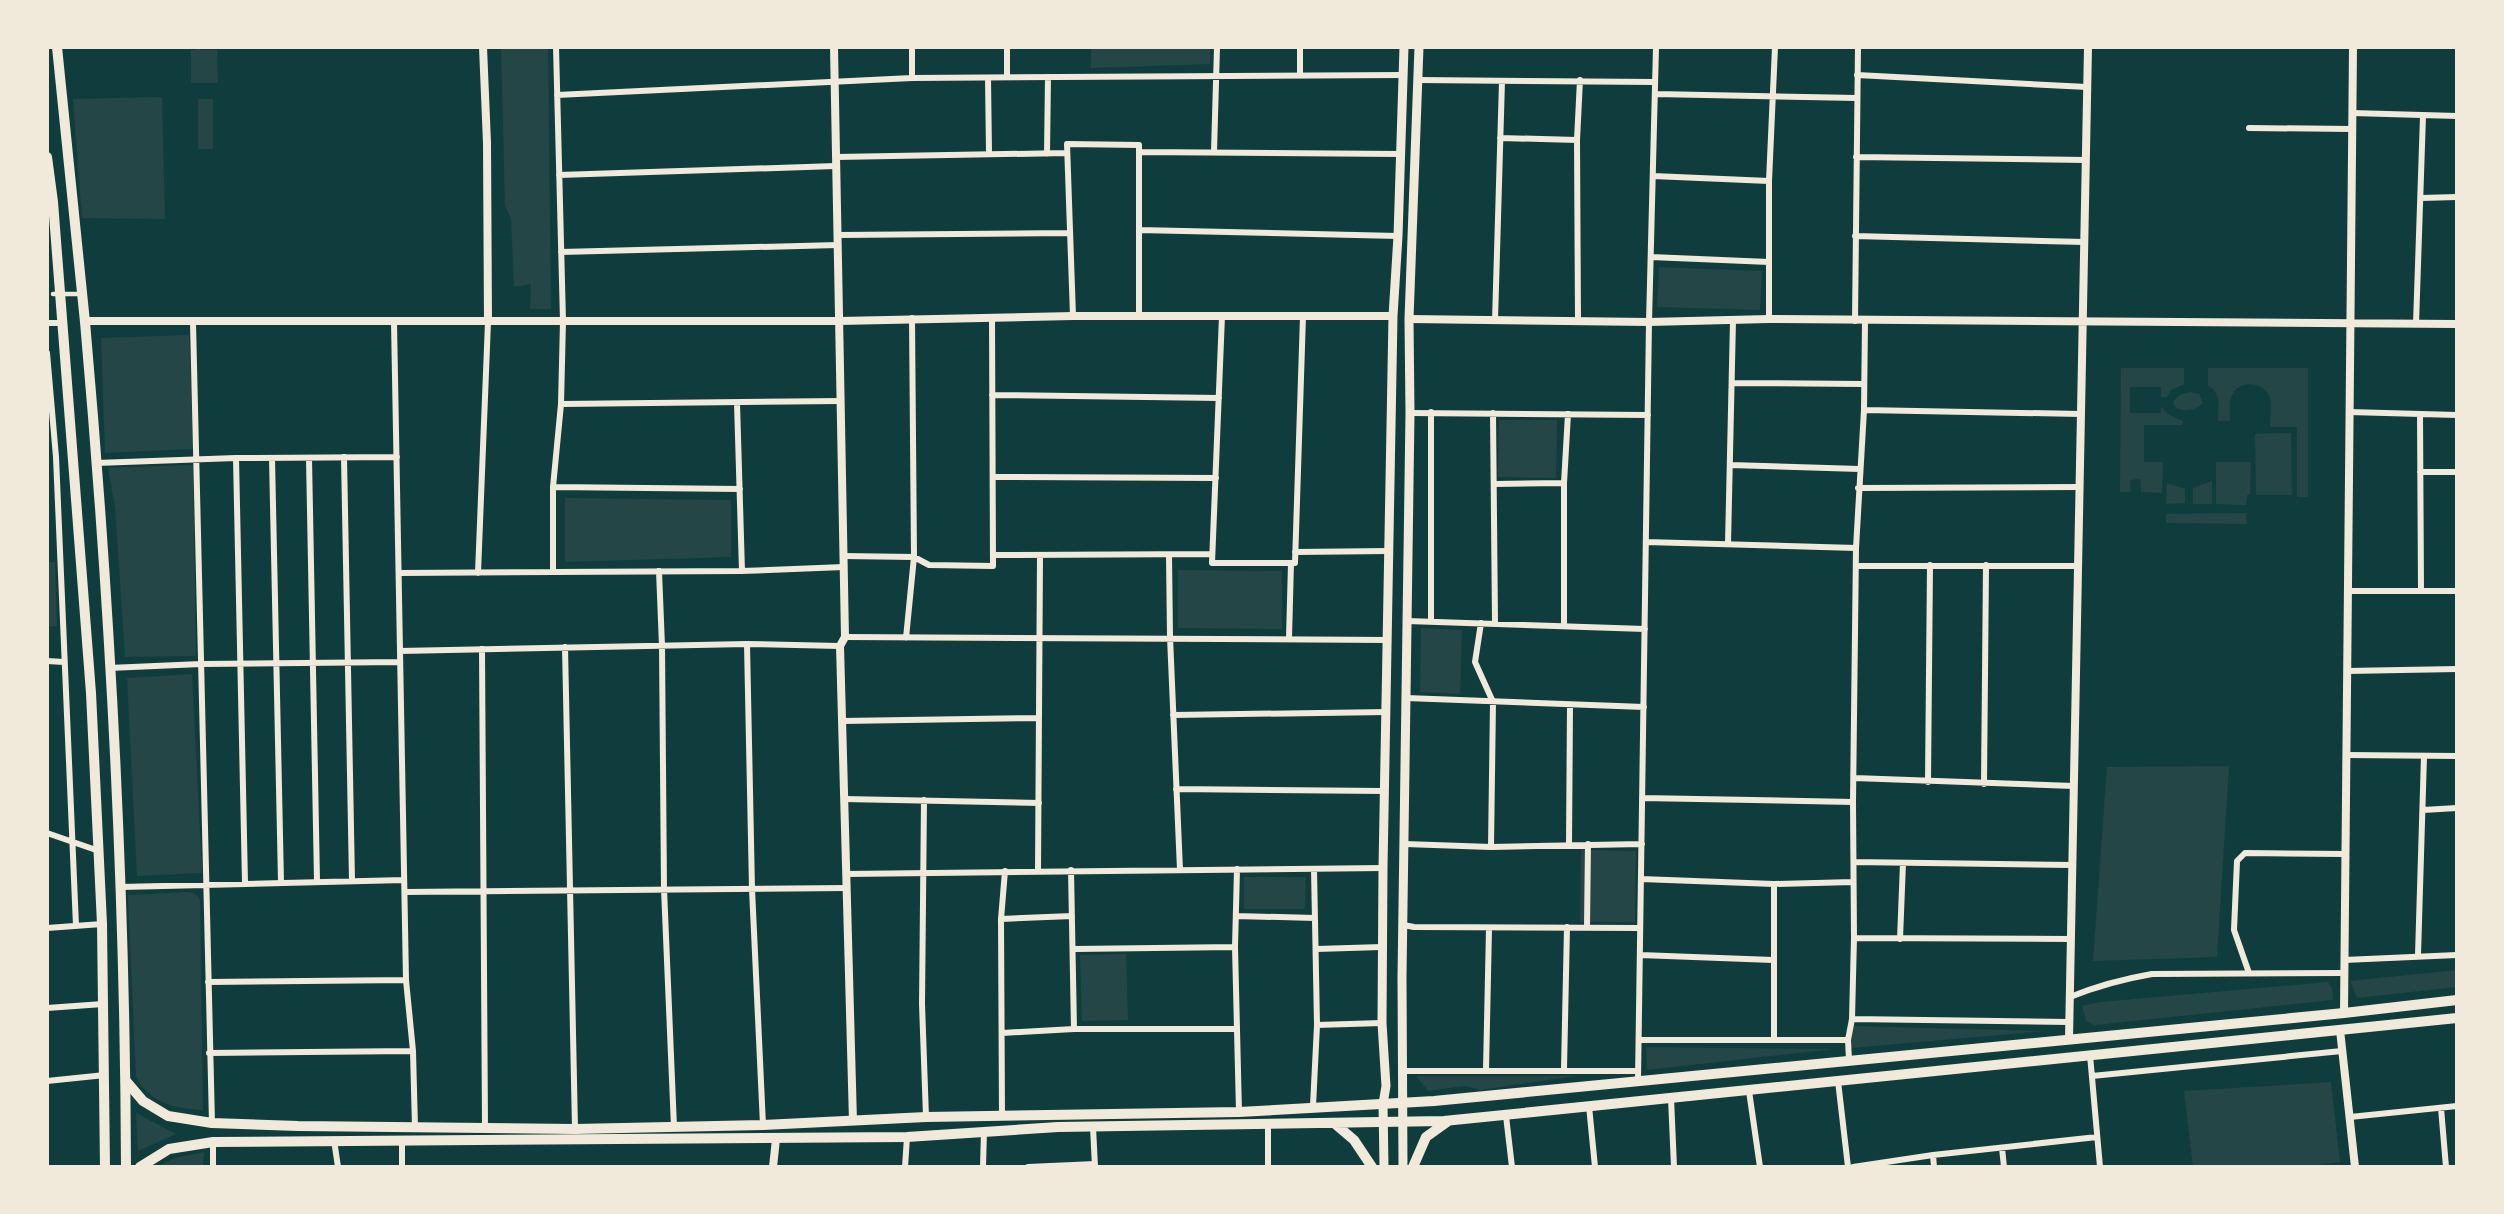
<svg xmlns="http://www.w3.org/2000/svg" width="2504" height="1214" viewBox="0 0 2504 1214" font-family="'Space Grotesk',sans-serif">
  <rect width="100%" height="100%" fill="#0f3d3e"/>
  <path fill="#244646" d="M195,47H200L201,50H217L218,83H191V50H195Z
    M501,47H548L551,309H530L531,284L514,287L511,219L505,206Z
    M1091,47H1210V64L1091,68Z
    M162,97L165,219L82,218L73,99Z
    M198,99H213V149H198Z
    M1659,267L1762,271L1760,310L1657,307Z
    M189,335L193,449L105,453L101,338Z
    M2121,368H2184V384L2171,390L2167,397H2161V387H2130V413H2161V407L2169,415L2183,421L2182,425H2144V462H2163L2162,493L2141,492L2140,479L2130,480L2131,492H2120Z
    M2208,368H2308V497H2297V427H2270C2270,418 2272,407 2270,398C2265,383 2242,379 2233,393C2228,401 2230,412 2230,421H2218C2218,407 2222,392 2208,386Z
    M2190,392L2199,394L2203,403C2195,410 2185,413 2175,407L2173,403C2177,395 2182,394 2190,392Z
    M1499,420H1557L1556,478L1498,477Z
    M2291,433L2292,495H2256L2255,434Z
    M2216,462H2251L2250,495H2247L2246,505L2216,504Z
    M193,465L196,656L125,657L115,507L108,468Z
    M2212,481V504H2193V488Z
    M2167,483L2185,489V503L2166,504Z
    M565,498L731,500V557L565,562Z
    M2246,513L2247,524L2166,523V514Z
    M47,562H55L57,626L47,627Z
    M1178,570L1282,571V629L1178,628Z
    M1421,628L1462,630L1460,694L1420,692Z
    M192,674L202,873L137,876L127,678Z
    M2229,766L2217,957L2093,961L2107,767Z
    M1581,850L1636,851L1635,922H1580Z
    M1244,877H1306L1305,909H1244Z
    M190,892L198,896L200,900L203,1110C176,1109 148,1103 136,1076L128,895Z
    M1126,954L1128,1020L1082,1021L1080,955Z
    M2457,970V987L2357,998L2350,981Z
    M2328,982L2332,988L2333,1000L2095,1025L2086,1021L2082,1006L2100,1002Z
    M1852,1026L2044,1031L1851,1048Z
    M1646,1047L1834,1049L1647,1070Z
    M1416,1076H1575L1481,1090L1465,1086L1428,1091Z
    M2331,1082L2340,1162L2301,1167H2193L2184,1091Z
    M136,1113L176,1134L138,1151Z
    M204,1152L203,1167H156L175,1158Z"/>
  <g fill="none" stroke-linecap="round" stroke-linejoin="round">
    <path stroke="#f1e9da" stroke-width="4.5" d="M53,294H82"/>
    <path stroke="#f1e9da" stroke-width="6" d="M912,47V78
      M1007,47V77
      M1300,75V47
      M1857,75L2087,87
      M988,78L989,153
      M1418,80L1655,82
      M1655,94L1857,98
      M557,95L912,78L1403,75
      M2352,113L2457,116
      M2249,128L2352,129
      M1500,138L1577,140
      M1140,152L1401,154
      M1214,152L1217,47
      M1047,154L1048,77
      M836,157L1067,153
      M1856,157L2086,160
      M559,175L836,166
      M1653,176L1769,181
      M2421,198L2457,197
      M1139,230L1398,236
      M838,235L1070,233
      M1855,236L2084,242
      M561,252L838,245
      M1651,257L1769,262
      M1073,316L1067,144L1139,145V317
      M1222,316L1212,563H1295L1303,316
      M1769,319V181L1775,47
      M1495,321L1502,81
      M1855,321L1858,47
      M394,322L406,980L413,1051L415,1128
      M1578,322L1577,140L1580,80
      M47,323H61
      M193,323L212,1123
      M2416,324L2423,116
      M47,353L56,457L76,926
      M1732,383L1862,384
      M992,395L1219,398
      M737,403L742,571
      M561,404L841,401
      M1864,410L2081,414
      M2349,412L2457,415
      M1410,413L1648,415
      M1493,413L1495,623
      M2420,414L2421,591
      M344,457L352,881
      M236,458L245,883
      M272,458L281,882
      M309,458L317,881
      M96,463L236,458L397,457
      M1730,465L1860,469
      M2420,472H2457
      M993,477L1216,478
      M1495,484L1564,483
      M553,487L740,489
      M1858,488L2079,487
      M1646,542L1856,548
      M1728,544L1733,320
      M1295,552L1389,551
      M993,555L1212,554
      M1169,555L1170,637L1180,870
      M843,556L914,557L929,565L993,566L992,318
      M1857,566H2078
      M553,571V487L561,404L563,321L556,47
      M659,571L662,646L664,889L674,1127
      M399,573L742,571L844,567
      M478,573L488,322
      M2348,591H2457
      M1407,621L1645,629
      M1431,622V412
      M1481,623L1475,662L1493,702L1491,847
      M1564,625V483L1568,414
      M845,637L1388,640
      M906,638L914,557L912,318
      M1289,638L1291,563
      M747,644L752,889L763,1125
      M565,647L575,1129
      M482,649L485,1128
      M400,651L747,644L840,646
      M47,661L64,662
      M109,668L201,664L400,662
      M2347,671L2457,669
      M1406,698L1644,707
      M1173,715L1387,712
      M842,721L1039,718
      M2346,755L2457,756
      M1854,778L2074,786
      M1928,782L1930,565
      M1984,784L1986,565
      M1176,789L1384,791
      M1642,798L1853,802
      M844,799L1039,803
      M924,800L922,1004L926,1117
      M2423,810L2457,808
      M47,833L99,851
      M1405,844L1491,847L1642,844
      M1569,844L1570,705
      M1854,862L2072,865
      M1237,869L1235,947L1239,1112
      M1071,870L1074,1029
      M1038,871L1040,555
      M846,874L1383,868
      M1641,879L1774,884L1853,882
      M1774,884V1039
      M121,887L404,880
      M405,892L847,888
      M1236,916L1315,918
      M1001,919L1072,916
      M1403,925L1414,927L1640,928
      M1587,927L1588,844
      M47,928L102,924
      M1854,938L2071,939
      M1900,939L1903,863
      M1074,949L1235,947
      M1316,949L1382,947
      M1640,955L1773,960
      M2418,955L2424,756
      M2344,960L2457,955
      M2249,973L2234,930L2237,861L2245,853L2345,854
      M208,982L406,980
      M2070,997C2097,986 2123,979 2152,974L2344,973
      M47,1008L103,1004
      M1852,1019L2069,1022
      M1317,1025L1382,1023
      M1002,1033L1074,1029H1237
      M1639,1040H1848
      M209,1053L413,1051
      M2090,1055L2100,1167
      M1849,1060L1848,1040L1852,1019L1854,938L1853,802L1856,548L1864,410L1865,321
      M1564,1069L1567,927
      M1486,1070L1489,929
      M1402,1071H1638
      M2092,1076L2342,1051
      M1638,1080L1649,322L1656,47
      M47,1081L105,1075
      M1838,1081L1848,1167
      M1749,1091L1760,1167
      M1671,1098L1674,1167
      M1313,1106L1317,1025L1314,869
      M1589,1106L1595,1167
      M2441,1108L2446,1167
      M1002,1116L1001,919L1005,871
      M1506,1116L1512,1167
      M2350,1117L2457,1106
      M1093,1127L1095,1167
      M334,1140L338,1167
      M402,1140V1167
      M213,1142V1167
      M2002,1148L2004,1167
      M1933,1155L1934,1167
      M905,1167L907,1137
      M983,1167L984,1131
      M1028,1167L1095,1164
      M1268,1167V1125
      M1853,1167L1933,1155L2097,1137"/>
    <path stroke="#f1e9da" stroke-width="8" d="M483,47L487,143L488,322
      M834,47L845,637L840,646L853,1121
      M1409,319L1649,322L1769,319L2457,324
      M85,321H839L1073,316H1393
      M2344,1013L2353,47
      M2340,1030L2355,1167
      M2069,1039L2088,47
      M773,1167L776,1139"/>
    <path stroke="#f1e9da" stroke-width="9" d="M1384,1167L1383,1104L1386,1086L1382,1023L1383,868L1393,316L1398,236L1404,47
      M1403,1167L1402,977L1410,413L1409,319L1419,47"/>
    <path stroke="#f1e9da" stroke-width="10" d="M126,1081L143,1101L168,1116L212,1123L298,1126L575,1129L763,1125L926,1117L1239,1112L1434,1101L2344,1013L2457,1000
      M1334,1123L1354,1140L1372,1167
      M140,1167L169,1149L213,1142L907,1137L1058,1127L1444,1121L2457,1018
      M1413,1167L1426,1137L1447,1122"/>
    <path stroke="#f1e9da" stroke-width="10" d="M57,47C66,139 76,230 85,322C110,603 125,885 126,1167
      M47,157L53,202L91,693L102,924L105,1167"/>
  </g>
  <rect width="2504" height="1214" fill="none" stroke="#f1e9da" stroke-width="98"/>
</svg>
